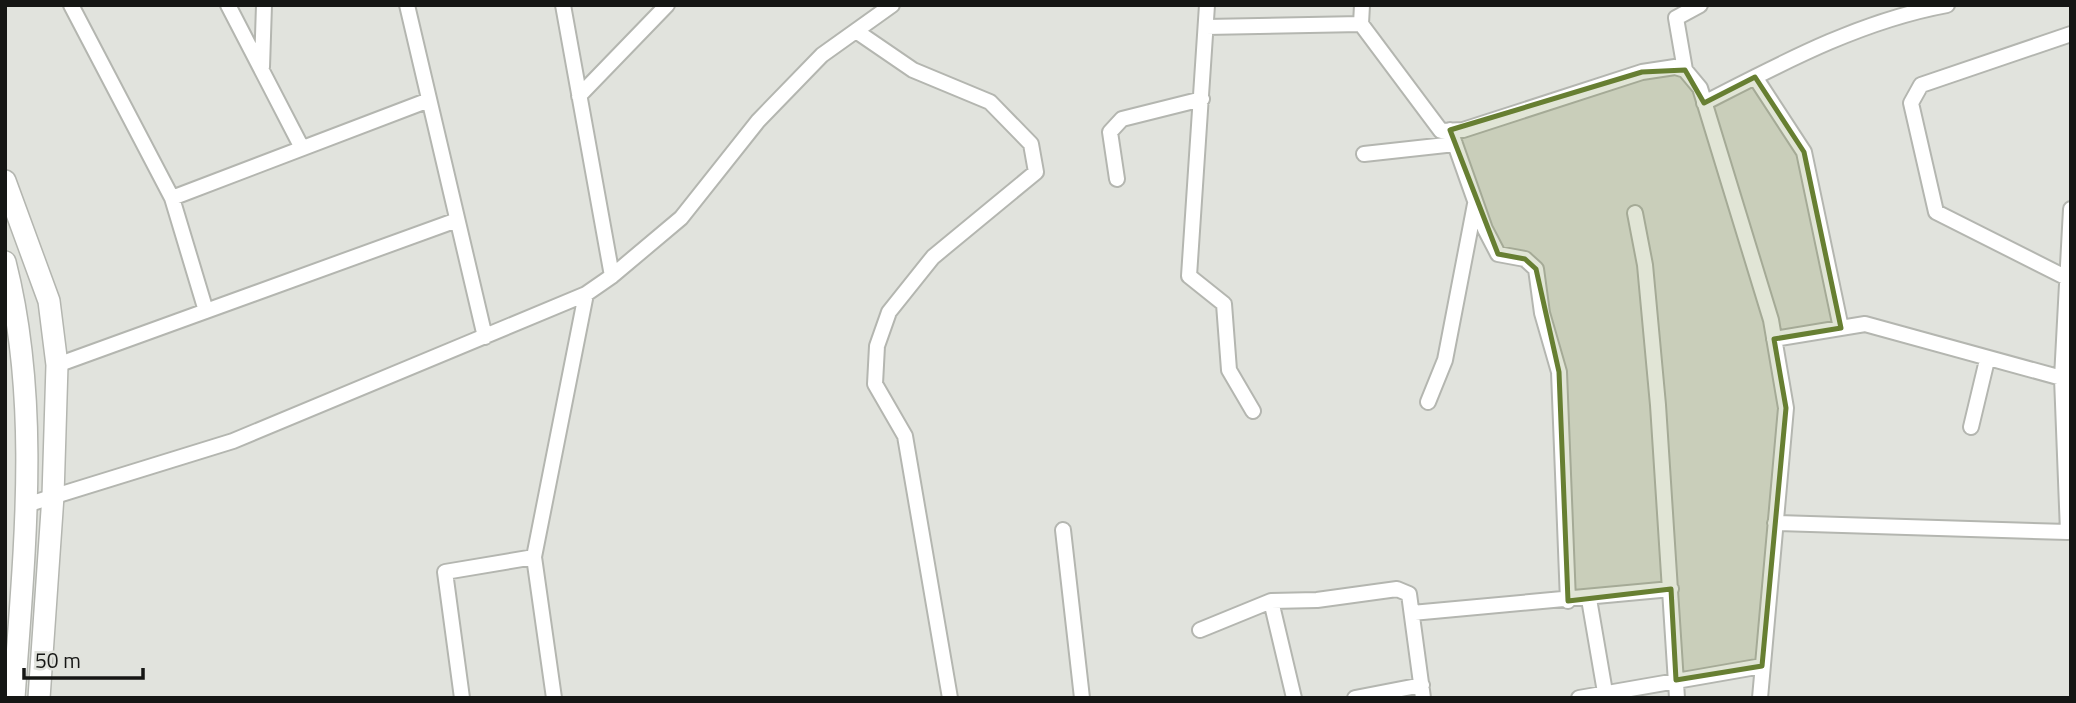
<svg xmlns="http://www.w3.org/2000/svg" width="2076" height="703" viewBox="0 0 2076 703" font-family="'Titillium Web',sans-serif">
  <rect width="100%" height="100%" fill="#e1e3dd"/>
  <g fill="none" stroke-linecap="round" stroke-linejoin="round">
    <g stroke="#b4b6b0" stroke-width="18">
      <path id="street" d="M71,5L172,198L206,311
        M228,5L302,148
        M407,5L485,337
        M563,5L612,276
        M1207,5L1189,276L1224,304L1229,370L1253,411
        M1362,5L1361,24L1441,131L1463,130L1642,72L1675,67L1685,70L1700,88L1771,320L1786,408L1760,698
        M1206,27L1361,24
        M856,31L913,70L990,102L1031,144L1036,172L933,257L889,312L877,346L875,384L905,436L950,698
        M262,67L264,5
        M1685,70L1676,18L1700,5
        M1755,77L1804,152L1841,328
        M579,96L667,5
        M1704,103C1782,63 1860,21 1947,5
        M1450,130L1485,229L1498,254L1525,259L1536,269L1542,313L1559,372L1568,601
        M1364,154L1455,144
        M1117,179L1110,132L1122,119L1202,99
        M172,198L429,100
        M1635,213L1645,265L1658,405L1677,698
        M2067,278L1936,212L1911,103L1921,85L2071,34
        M1774,339L1865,324L2069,380
        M57,365L457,220
        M1428,402L1445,360L1475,204
        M1971,427L1987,360
        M26,505L233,441L586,294L612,276L681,218L758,121L822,55L892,5
        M1775,523L2068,532L2062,378L2071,209
        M1063,530L1082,698
        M1589,599L1606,698
        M1271,601L1294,698
        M1412,613L1671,589
        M1200,630L1271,601L1317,600L1397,589L1409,594L1423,698
        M462,698L445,572L534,557
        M554,698L534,557L586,294
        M1355,698L1422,685
        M1579,698L1762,666"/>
    </g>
    <g stroke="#b4b6b0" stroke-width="24">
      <path id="secondary" d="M5,181L49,301L57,365L53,496L39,698
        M5,262C41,403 24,553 14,698"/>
    </g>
    <use href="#street" stroke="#fff" stroke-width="14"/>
    <use href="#secondary" stroke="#fff" stroke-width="21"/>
  </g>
  <path fill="#677f32" fill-opacity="0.2" stroke="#677f32" stroke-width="5" stroke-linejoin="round" d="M1685,70L1704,103L1755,77L1804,152L1841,328L1774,339L1786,408L1762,666L1676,680L1671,589L1568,601L1559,372L1536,269L1525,259L1498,254L1450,130L1642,72Z"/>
  <rect width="2076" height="703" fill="none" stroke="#151614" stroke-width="14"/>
  <path d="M24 668v10h119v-10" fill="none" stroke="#151614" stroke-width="3.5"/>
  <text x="35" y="668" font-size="21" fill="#151614" stroke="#e1e3dd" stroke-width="5" paint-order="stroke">50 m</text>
</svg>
